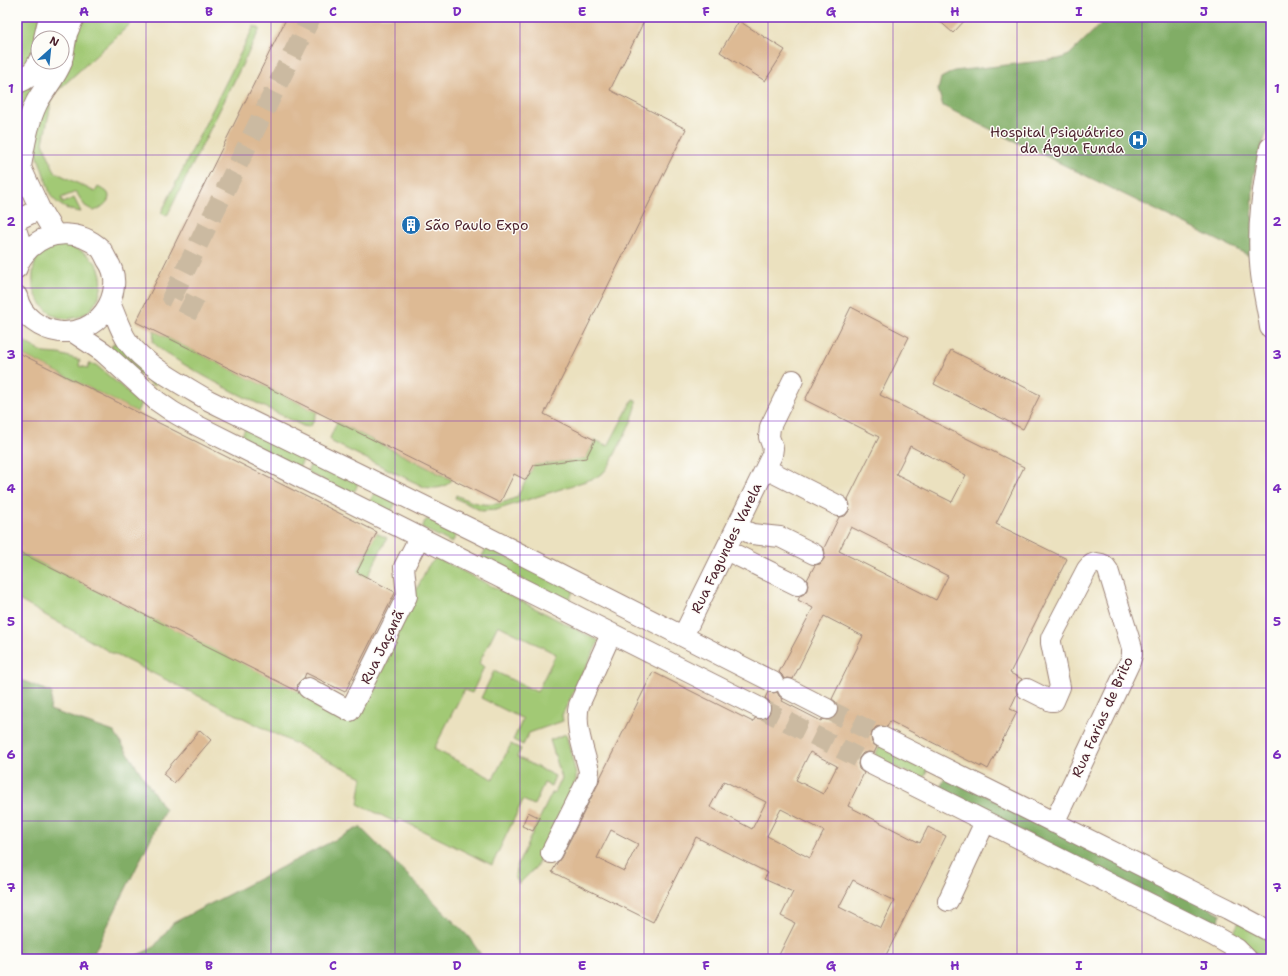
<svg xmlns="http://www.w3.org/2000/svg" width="1288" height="976" viewBox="0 0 1288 976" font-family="'Shantell Sans',sans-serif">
  <rect width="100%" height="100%" fill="#fdfcf7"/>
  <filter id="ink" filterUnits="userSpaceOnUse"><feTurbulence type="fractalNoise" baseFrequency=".025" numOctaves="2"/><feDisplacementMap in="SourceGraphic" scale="8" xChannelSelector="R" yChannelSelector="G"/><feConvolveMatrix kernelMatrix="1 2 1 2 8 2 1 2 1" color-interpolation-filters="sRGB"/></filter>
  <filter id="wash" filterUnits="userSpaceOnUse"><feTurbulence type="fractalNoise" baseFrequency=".012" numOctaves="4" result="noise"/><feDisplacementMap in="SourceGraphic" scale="16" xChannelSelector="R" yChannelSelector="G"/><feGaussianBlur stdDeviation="0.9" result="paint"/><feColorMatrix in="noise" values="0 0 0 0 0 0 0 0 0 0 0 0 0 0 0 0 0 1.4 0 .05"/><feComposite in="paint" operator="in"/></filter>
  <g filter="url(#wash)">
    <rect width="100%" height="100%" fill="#ebe1bf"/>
    <path fill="#a2c974" stroke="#767450" d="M17,17H40L35,39L33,56L17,73Z
      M82,17H138L55,93L52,99L43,143L55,172L95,192L98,187C101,189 105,190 107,192C114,200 100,209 94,211L85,206L76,192L61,198L63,203L74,198L81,212C69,211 59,206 51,196L37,154L36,145L33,142L37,125L71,53Z
      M254,26L260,29L167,216L161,213Z
      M37,80L17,133V91Z
      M57,243C71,245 89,252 97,265C111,289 91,324 61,318C52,316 43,308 38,299C30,286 32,266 39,252Z
      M154,331L317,412L312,424L309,427L303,426C264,406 223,388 185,365C174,358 162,352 153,342Z
      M17,335L28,344L44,353L59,354L80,360L79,366L88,368L89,363L96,365L141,403L137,412L17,352Z
      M117,340L159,379L154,386L110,348Z
      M633,399L636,400V407L632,420L610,464L604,472L595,478L496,510L482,511L455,498L456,495C478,506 494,508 517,497L534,465L586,458L595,440L608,446Z
      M337,422L452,480C444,489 435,489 424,487L332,442L330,438Z
      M246,427L305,456L299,468L240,439Z
      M313,459L357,482C358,487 355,491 351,494L307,472Z
      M378,492L396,502L390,514L372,504C371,498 372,495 378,492Z
      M428,519L456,531V535L452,543L422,528L425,521Z
      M376,533L387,538L367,578L357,572Z
      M487,547L574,590L568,603L481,558Z
      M17,551L354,719L428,566L435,559L437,558L599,641L562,715L563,721L529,733L523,745L513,740L523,719L481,698L494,671L537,692L556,654L498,625L479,663L484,667L472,693L464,690L434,749L493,779L511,744L521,749L517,757L555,776L551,786L544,783L534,805L523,800L492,865L399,819L397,823L358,804L362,777L110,652L17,599Z
      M566,734L576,774V780L547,845L536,867L519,884L515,876L516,869L530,838L552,793H555L562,778L550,740Z
      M881,743L927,769L926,775L921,779L874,757Z
      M1239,922L1271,938V947L1267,959H1261L1252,949L1232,936Z"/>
    <path fill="#81ad66" stroke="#666648" d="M1108,17H1271V121L1260,151L1253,178L1252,257L943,106L938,90L941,78L954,71L1059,59L1069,55Z
      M17,678L52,693L50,710L114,732L165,810L94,953L131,958L153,948L173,923L360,827L468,936L484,959H17Z
      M946,776L1221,914L1215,927L939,790Z"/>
    <g id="blocks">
      <path fill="#ddba94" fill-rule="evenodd" d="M287,17H646L610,90L686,129L544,414L595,440L586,458L534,465L526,480L514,474L500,503L136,322Z
        M935,17H968L953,33Z
        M739,21L785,50L765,81L720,52Z
        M851,307L909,337L880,395L1024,467L996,524L1067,559L1010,673L1022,679L1017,684L1016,689L1017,694L1010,709L1017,712L988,769L981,765V767L890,721L887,727L882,726L876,727L872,732L871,737L872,743L877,747L874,753L869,752L863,753L859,758L858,764L859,769L864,773L848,806L920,843L928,827L946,836L884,959H777L795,923L781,916L793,892L764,879L768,873L696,837L653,922L552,872L557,863L561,858L598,784L600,778L653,672L753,722L755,718L761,719L766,718L770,713L771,707L770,702L765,698L768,692L773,693L777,692L779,696L783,699L782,701L821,721L822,719L827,720L833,719L837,715L838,708L836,702L832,699L863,636L824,616L793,679L788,678L784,679L782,675L779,672L813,608L798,600L800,596L804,594L807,590L808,585L807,580L815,565L820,564L824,559L825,554L824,548L839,517L845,516L849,511L850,505L848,499L879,437L805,400ZM910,446L966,475L952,502L896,474ZM851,527L948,576L936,600L839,551ZM810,752L837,766L823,794L796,780ZM724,781L766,802L752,829L710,807ZM781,809L824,831L810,858L767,836ZM611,830L638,844L624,871L597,858ZM853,880L894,901L881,928L839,907Z
        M951,350L1040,395L1023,429L934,384Z
        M17,352L377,532L357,572L395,592V593L345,692L306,673L304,678L298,683L297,691L17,551Z
        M200,730L211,740L174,783L163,774Z
        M528,812L540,818L533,831L522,826Z"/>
    </g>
  </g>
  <g filter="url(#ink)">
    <use href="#blocks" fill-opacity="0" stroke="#9a8075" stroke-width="1"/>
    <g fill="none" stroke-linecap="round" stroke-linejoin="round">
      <path stroke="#cbbaa1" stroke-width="20" stroke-dasharray="20 10" stroke-linecap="butt" d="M200,311L172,297L311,17
        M760,708L869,763
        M827,709L882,737"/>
      <g stroke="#9a8075" stroke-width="22">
        <path id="minor" d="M17,159L40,209L55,234
          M17,220L40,209
          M17,232L24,254
          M17,268C19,260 24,254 30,248C50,229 81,230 101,249C103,252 105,256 107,260C112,267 115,277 114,286C110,326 66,346 33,321C25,315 19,306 17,296
          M110,303C116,316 120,331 128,342C146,366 183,385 208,400L477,532L773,682
          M73,332L103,352L157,401L173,412L194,424L760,708
          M766,469L839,506
          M737,527L752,534L780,537L814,554
          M726,550L797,585
          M683,636L772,455L773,448L769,437L770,427L793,380
          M308,688L350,711L407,596L404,567L419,538
          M788,689L827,709
          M1027,689L1051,701H1054L1060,687L1051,643V638L1087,569C1093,561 1103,561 1108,570L1132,648V655L1130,662L1054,823
          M882,737L1228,909L1271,932
          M869,763L1214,936L1237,949L1247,959
          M551,853L588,779L589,771C584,750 574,726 579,705L611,634
          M948,901L985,822"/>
      </g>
      <g stroke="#9a8075" stroke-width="24">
        <path id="major" d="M1271,148C1264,186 1258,225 1261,263C1262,284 1268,306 1271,327"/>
      </g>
      <g stroke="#9a8075" stroke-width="24">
        <path id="highway" d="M45,38L50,17
          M62,56L66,33L73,17
          M17,82C26,80 36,71 39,62
          M20,166C24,144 27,122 37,102C44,89 55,77 61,62"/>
      </g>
      <use href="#minor" stroke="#fff" stroke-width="20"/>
      <use href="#major" stroke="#fff" stroke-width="22"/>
      <use href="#highway" stroke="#fff" stroke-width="22"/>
    </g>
  </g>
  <path fill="none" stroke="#7b2cbf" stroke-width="1" stroke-opacity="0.55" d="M146,17V959M271,17V959M395,17V959M520,17V959M644,17V959M768,17V959M893,17V959M1017,17V959M1142,17V959M17,155H1271M17,288H1271M17,421H1271M17,555H1271M17,688H1271M17,821H1271"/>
  <defs>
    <g id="hospital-disc" transform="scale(1)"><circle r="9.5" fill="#1f6fb2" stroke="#fdfcf7"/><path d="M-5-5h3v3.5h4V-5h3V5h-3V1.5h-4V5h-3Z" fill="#fff"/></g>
    <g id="building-disc" transform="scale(1)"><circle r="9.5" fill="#1f6fb2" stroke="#fdfcf7"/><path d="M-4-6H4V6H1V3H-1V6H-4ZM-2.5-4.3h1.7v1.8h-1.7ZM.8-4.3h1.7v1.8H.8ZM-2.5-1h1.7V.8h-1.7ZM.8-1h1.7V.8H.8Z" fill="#fff"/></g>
  </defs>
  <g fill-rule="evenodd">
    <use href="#hospital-disc" x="1138" y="140"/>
    <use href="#building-disc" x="411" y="225"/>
  </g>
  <g text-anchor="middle" stroke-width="3" stroke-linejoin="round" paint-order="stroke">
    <g font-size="14" fill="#4a1f2b" stroke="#fdfcf7" text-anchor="end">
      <text x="1124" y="137">Hospital Psiquátrico<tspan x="1124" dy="16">da Água Funda</tspan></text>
      <text x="425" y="230" text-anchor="start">São Paulo Expo</text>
    </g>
    <g font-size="14" fill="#4a1f2b" stroke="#fdfcf7">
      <text transform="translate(726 548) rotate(-64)" y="5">Rua Fagundes Varela</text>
      <text transform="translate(382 647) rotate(-64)" y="5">Rua Jaçanã</text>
      <text transform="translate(1102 717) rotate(-66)" y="5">Rua Farias de Brito</text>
    </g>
  </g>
  <rect width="1288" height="976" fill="none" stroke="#fdfcf7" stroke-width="44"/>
  <g transform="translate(50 50) rotate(27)"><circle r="19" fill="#fdfcf7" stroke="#b5a4a5"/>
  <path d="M0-3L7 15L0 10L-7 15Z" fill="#1f6fb2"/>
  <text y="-6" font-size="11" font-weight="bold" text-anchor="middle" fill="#4a1f2b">N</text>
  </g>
  <rect x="22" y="22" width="1244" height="932" fill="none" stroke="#7b2cbf" stroke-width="1.5"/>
  <g font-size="13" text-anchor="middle" font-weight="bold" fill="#7b2cbf">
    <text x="84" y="16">A</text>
    <text x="209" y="16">B</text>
    <text x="333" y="16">C</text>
    <text x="457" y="16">D</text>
    <text x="582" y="16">E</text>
    <text x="706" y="16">F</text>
    <text x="831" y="16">G</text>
    <text x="955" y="16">H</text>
    <text x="1079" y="16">I</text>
    <text x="1204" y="16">J</text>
    <text x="11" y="93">1</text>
    <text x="1277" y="93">1</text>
    <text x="11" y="226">2</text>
    <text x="1277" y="226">2</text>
    <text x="11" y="359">3</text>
    <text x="1277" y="359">3</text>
    <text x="11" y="493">4</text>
    <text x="1277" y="493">4</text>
    <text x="11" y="626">5</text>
    <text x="1277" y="626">5</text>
    <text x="11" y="759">6</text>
    <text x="1277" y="759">6</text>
    <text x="11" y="892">7</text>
    <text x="1277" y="892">7</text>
    <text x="84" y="970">A</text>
    <text x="209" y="970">B</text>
    <text x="333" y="970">C</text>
    <text x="457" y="970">D</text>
    <text x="582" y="970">E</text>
    <text x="706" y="970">F</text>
    <text x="831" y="970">G</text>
    <text x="955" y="970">H</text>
    <text x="1079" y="970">I</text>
    <text x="1204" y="970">J</text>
  </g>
</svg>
